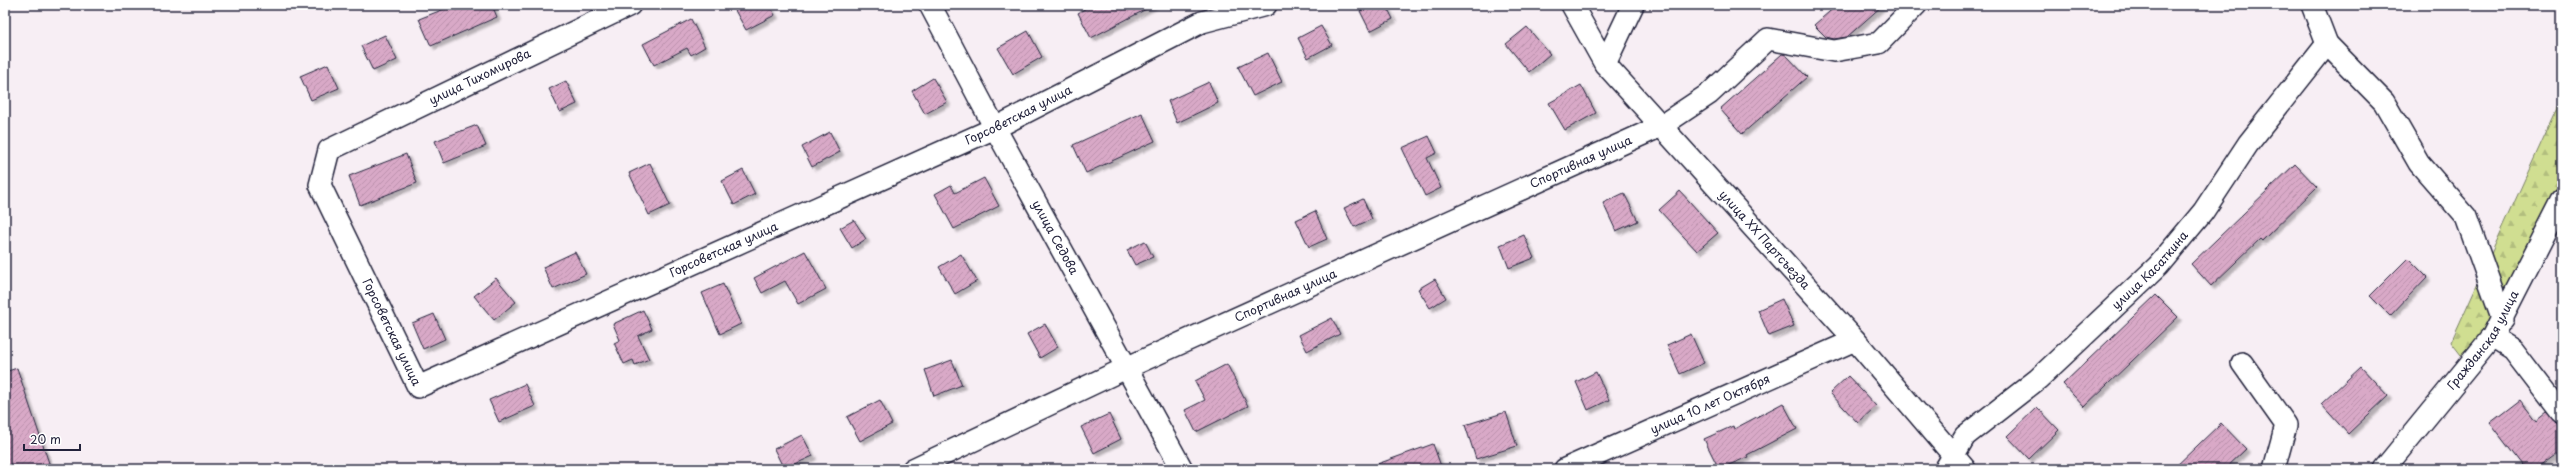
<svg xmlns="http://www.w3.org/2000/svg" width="2567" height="474" viewBox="0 0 2567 474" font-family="'Playpen Sans',sans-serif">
  <defs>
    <pattern id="forest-firs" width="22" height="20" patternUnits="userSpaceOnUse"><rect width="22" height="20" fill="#d0de91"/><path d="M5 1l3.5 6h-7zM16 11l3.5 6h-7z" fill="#b2be7e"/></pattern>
    <pattern id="building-hatch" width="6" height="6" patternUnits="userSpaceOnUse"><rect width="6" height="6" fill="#d9a9c7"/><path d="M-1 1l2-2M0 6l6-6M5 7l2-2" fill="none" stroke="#ba91ac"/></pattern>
    <filter id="shadow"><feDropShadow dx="3.5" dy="3.5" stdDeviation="1" flood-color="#0004"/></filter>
  </defs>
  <rect width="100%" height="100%" fill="#f7eef4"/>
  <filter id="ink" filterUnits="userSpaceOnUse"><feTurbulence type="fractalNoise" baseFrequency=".025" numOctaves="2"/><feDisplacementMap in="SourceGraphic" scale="8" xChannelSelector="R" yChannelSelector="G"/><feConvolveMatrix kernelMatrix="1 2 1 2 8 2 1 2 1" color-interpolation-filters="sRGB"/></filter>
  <g filter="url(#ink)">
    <path fill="url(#forest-firs)" stroke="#798066" d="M2562,102V190L2500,317L2461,355L2451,342L2558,106Z"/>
    <path fill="url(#building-hatch)" stroke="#22223b" filter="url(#shadow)" d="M454,5H492L497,17L431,46L419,19Z
      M732,5H769L775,15L746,30Z
      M1091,5H1154L1091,38L1078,13Z
      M1372,5H1386L1393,19L1370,31L1360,11Z
      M1837,5H1883L1847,37L1834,39L1826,37L1814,25Z
      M691,19L705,47L691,55L687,48L654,65L643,44Z
      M1321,26L1332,45L1308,58L1298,38Z
      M1527,27L1550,54L1529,72L1506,44Z
      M1028,31L1042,57L1013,74L998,48Z
      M385,35L397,60L373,71L361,46Z
      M1268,53L1282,82L1253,96L1238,67Z
      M1782,54L1786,55L1807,77L1742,134L1720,109Z
      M328,64L339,88L311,100L300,76Z
      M933,78L947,102L925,114L912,91Z
      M566,81L577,104L560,112L549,89Z
      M1209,82L1218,103L1177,123L1168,101Z
      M1581,85L1596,113L1565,130L1549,103Z
      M1142,113L1155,141L1086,173L1073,145Z
      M477,125L486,146L444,163L435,141Z
      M830,132L840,152L812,167L802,147Z
      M1429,136L1437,153L1427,158L1441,188L1425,196L1402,148Z
      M406,154L417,183L360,205L349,176Z
      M650,163L670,205L649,215L629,173Z
      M2295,164L2317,187L2262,241L2260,239L2211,286L2191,264Z
      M743,170L755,194L734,205L722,181Z
      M984,178L999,206L954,229L935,194L951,185L955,193Z
      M1680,191L1718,233L1697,251L1659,210Z
      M1624,193L1638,221L1616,231L1603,203Z
      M1363,199L1372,219L1354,227L1344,208Z
      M1315,211L1327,239L1309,247L1296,220Z
      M854,220L866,239L852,248L840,228Z
      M1524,235L1534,258L1509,268L1500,245Z
      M1145,241L1153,257L1135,265L1127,250Z
      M805,251L826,289L798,304L785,281L762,293L754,278Z
      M575,252L586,274L553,289L543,267Z
      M961,254L977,281L955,294L939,267Z
      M2408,258L2427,277L2390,316L2370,296Z
      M496,278L516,302L494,320L474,296Z
      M1435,279L1446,298L1430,308L1418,289Z
      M723,284L741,324L720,334L702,293Z
      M2156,295L2178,317L2084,407L2063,384Z
      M1782,299L1794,326L1769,336L1758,310Z
      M643,310L652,329L638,336L649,359L635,365L633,360L624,364L614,343L620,340L613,324Z
      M434,314L445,339L423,349L412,323Z
      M1332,318L1340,334L1307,351L1299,335Z
      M1045,324L1058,347L1040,358L1027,334Z
      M1691,334L1704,363L1680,374L1667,345Z
      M952,360L962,385L934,396L925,370Z
      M1227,364L1248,406L1196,432L1185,410L1205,400L1195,381Z
      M2361,367L2388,396L2348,434L2321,404Z
      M17,368L51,469H5V372Z
      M1596,372L1609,400L1588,410L1576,382Z
      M1848,376L1876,406L1858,423L1830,393Z
      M525,384L535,406L499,422L489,400Z
      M880,400L892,424L860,441L847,417Z
      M2520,400L2537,422L2547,414L2562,429V449L2535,469H2525L2490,423Z
      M1783,403L1797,429L1747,455L1748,457L1719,469L1704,439L1733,426L1734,429Z
      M2037,407L2059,430L2029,459L2007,436Z
      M1506,412L1517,446L1476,459L1465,425Z
      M1109,414L1121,439L1094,453L1081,427Z
      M2221,423L2246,449L2225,469H2173Z
      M802,435L813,456L784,469L774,449Z
      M1433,444L1442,469H1369V467Z"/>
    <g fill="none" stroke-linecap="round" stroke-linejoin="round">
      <g stroke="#22223b" stroke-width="24">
        <g id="minor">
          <path id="s1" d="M630,5L329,150L320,185L418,387L995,128L1202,22L1266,5"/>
          <path id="s2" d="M930,5L995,128L1182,469"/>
          <path id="s3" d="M1572,5L1605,64L1855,340L1965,469"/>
          <path d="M2312,5L2327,44L2384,102L2419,163L2466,217L2503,320"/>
          <path d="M1605,64L1633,5"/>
          <path d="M2492,337L2513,350L2562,414"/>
          <path d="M2242,363L2286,425L2274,469"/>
          <path id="s4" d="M1946,468L1965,436L2038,379L2158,266L2203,212L2248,144L2327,44"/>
          <path id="s5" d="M913,469L1126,368L1661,126L1709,94L1768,39L1834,51L1879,43L1916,5"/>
          <path id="s6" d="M1565,469L1855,340"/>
          <path id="s7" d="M2384,469L2492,337L2562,200"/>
        </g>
      </g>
      <use href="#minor" stroke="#fff" stroke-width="21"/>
    </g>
  </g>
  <g text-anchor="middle" stroke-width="4" stroke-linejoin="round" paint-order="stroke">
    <g font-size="12" fill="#22223b" stroke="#fff">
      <text transform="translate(480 77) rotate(-26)" y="4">улица Тихомирова</text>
      <text dy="4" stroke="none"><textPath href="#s1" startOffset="1254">Горсоветская улица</textPath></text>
      <text dy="4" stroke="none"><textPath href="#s5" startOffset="735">Спортивная улица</textPath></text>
      <text dy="4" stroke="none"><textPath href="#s2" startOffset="264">улица Седова</textPath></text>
      <text dy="4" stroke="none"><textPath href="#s3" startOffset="305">улица XX Партсъезда</textPath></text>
      <text dy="4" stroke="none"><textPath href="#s1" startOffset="930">Горсоветская улица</textPath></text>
      <text dy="4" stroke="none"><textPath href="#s4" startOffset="286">улица Касаткина</textPath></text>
      <text dy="4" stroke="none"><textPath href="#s5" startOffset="411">Спортивная улица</textPath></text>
      <text dy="4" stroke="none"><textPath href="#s1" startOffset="534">Горсоветская улица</textPath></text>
      <text dy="4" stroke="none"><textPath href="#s7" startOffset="163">Гражданская улица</textPath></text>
      <text dy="4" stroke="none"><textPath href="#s6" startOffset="159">улица 10 лет Октября</textPath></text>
    </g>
  </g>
  <rect width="2567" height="474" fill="none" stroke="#fff" stroke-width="20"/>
  <rect x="10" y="10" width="2547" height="454" fill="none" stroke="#22223b" stroke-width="1.5" filter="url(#ink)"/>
  <path d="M24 444v6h56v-6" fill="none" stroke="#22223b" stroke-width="2"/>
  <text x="30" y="444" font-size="12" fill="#22223b" stroke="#ffffff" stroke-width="3" paint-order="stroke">20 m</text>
</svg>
